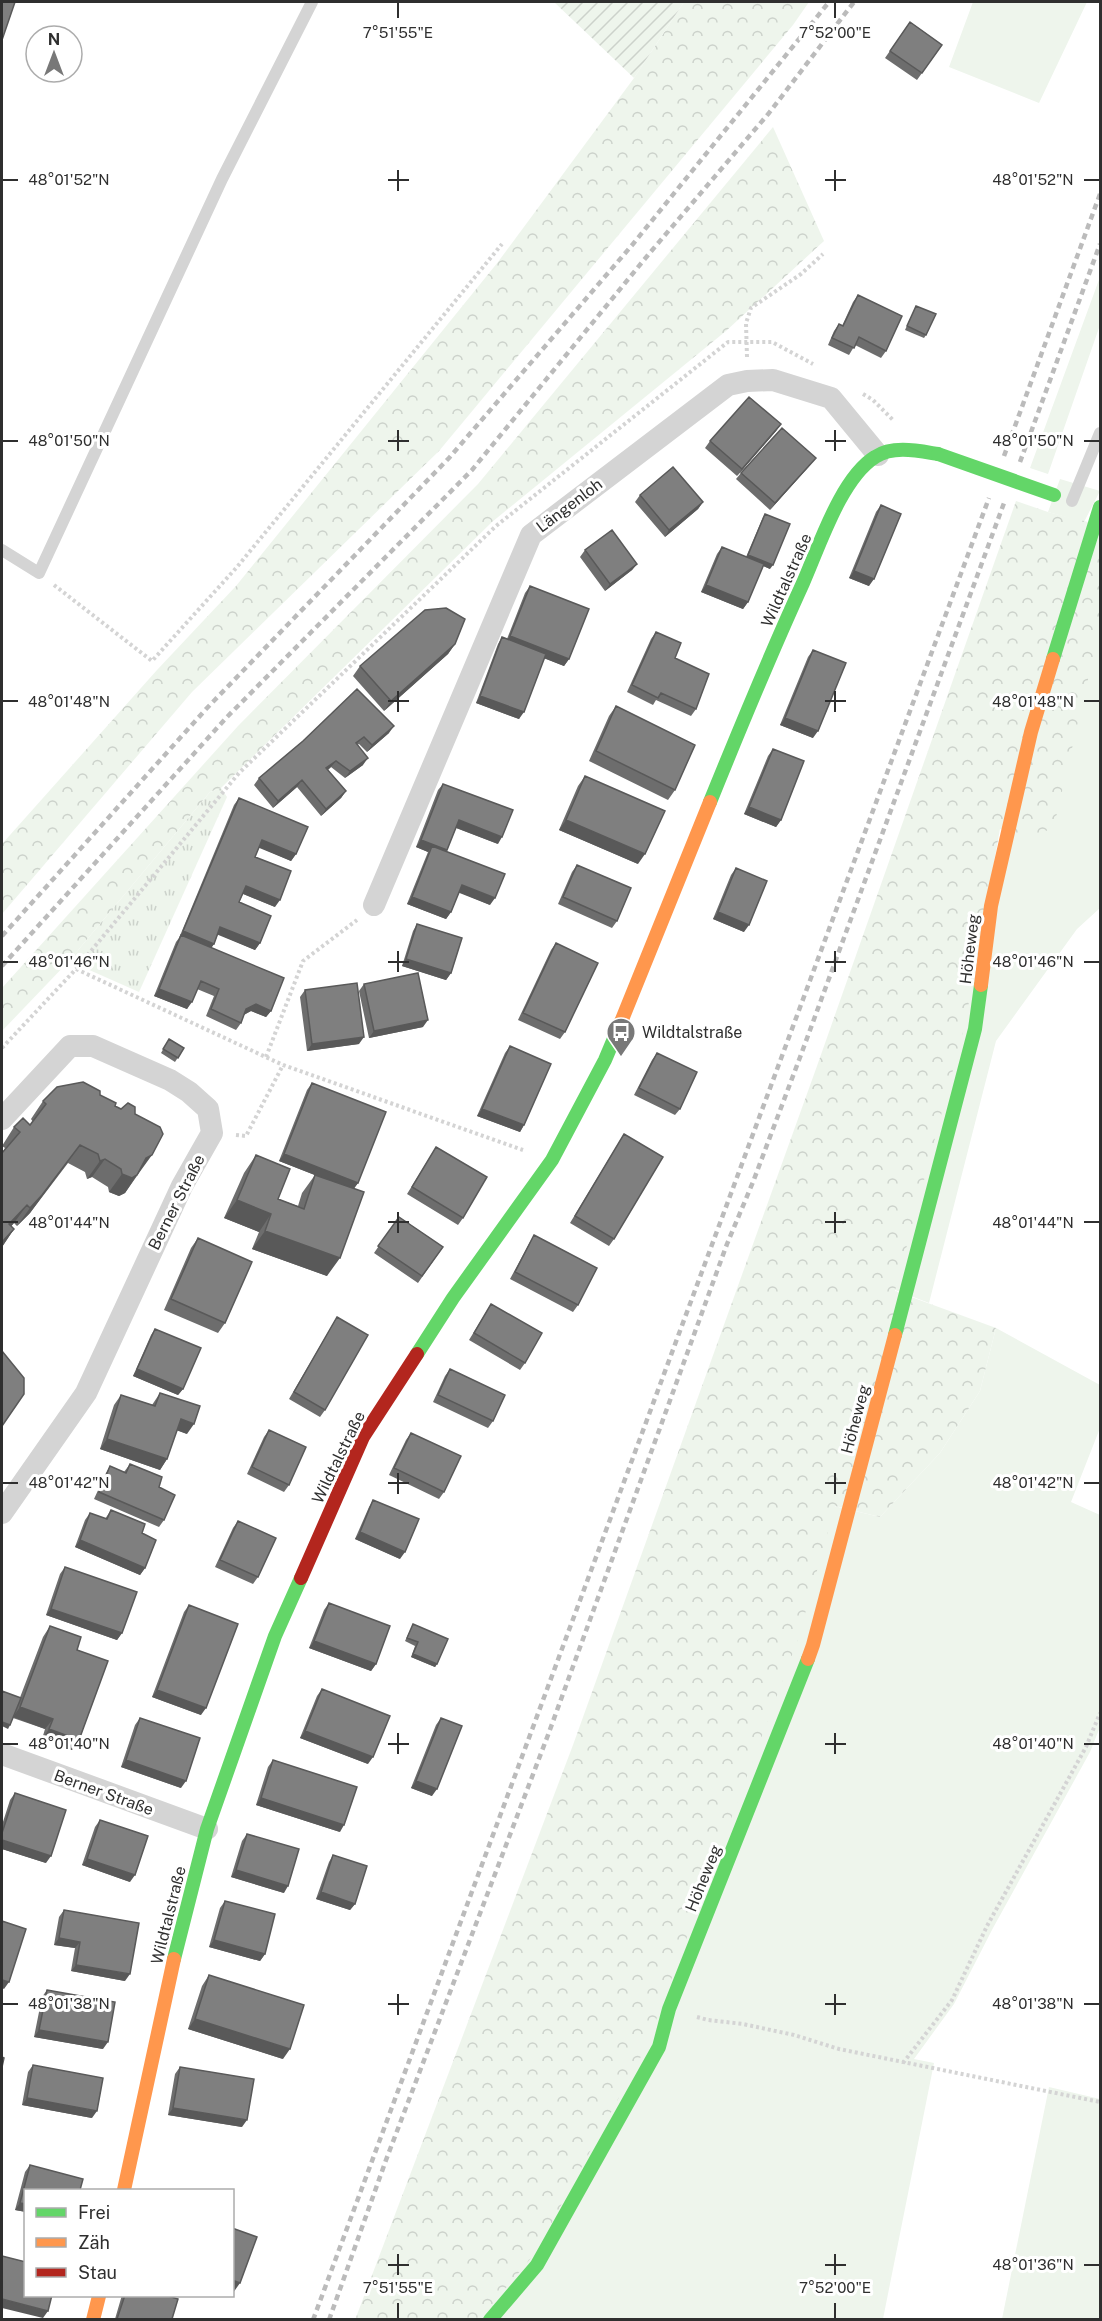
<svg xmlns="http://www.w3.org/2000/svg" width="1102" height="2321" viewBox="0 0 1102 2321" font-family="'Public Sans',sans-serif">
  <defs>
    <pattern id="forest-crowns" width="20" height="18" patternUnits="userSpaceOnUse" patternTransform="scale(1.5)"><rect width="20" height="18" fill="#eef5ec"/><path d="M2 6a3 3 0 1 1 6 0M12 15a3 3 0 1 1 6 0" fill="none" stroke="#ccd2cb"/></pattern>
    <pattern id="park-tufts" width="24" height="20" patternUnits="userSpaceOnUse" patternTransform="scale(1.5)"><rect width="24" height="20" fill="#eef5ec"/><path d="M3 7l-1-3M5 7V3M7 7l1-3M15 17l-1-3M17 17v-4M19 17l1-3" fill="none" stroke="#ccd2cb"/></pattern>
    <pattern id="garden-furrows" width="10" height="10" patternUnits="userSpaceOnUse" patternTransform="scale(1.5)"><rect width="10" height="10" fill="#eef5ec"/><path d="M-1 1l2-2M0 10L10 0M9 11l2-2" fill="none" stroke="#ccd2cb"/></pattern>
  </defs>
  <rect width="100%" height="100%" fill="#fff"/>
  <path fill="#eef5ec" d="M973,2H1087L1039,103L949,67Z
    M1100,277V325L1048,474L1030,468Z
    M1060,479L1100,491L1084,522L1048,512Z
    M1100,628V908L1077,929L996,1041L929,1303L895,1290L985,897Z
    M996,1328L1100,1385V1428L1071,1502L1100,1515V1727L1090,1752L993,1928L954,2004L914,2059L934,2063L883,2319L480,2320L834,1506L880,1517L940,1453L980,1391Z
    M1049,2087L1100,2099V2319H1002Z"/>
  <path fill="url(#forest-crowns)" d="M684,2H809L793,25L439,451L192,692L2,914V844L157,670L236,586L498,262L634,78Z
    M773,127L824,241L726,331L492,522L221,788L210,792L69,961L2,1031V988L238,726L478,484Z
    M1016,501L1048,512L1100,525V628L1054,826L1035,838L1000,829L965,1024L895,1291L996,1328L980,1391L940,1453L880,1517L835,1506L798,1639L646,2047L536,2252L480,2319L355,2320L573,1745L817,1066Z"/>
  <path fill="url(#park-tufts)" d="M221,788L227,797L139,992L69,961L210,792Z"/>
  <path fill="url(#garden-furrows)" d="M554,2H684L634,78Z"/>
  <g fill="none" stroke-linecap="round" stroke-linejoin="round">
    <path stroke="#d4d4d4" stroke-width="4" stroke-dasharray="3 3" stroke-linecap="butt" d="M747,357L746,323L751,308L801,274L823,254
      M863,394L873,400L893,420
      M54,585L152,661L237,567L502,244
      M76,969L283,1065L523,1150
      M2,1048L76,969L239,773L496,526L728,342H772L813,364
      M266,1057L303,961L357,920
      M236,1135L246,1136L283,1065
      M697,2017L708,2020L743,2024L794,2035L839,2049L1100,2102
      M903,2063L952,2000L987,1926L1086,1747L1100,1713"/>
    <path stroke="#d4d4d4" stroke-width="12" d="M1072,501L1100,433
      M2,550L39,573L222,179L312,2"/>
    <path stroke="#d4d4d4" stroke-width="22" d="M374,905L531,535L728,385L747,381L773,380L831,398L878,455
      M2,1119L70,1046H93L170,1080L189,1092L208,1109L212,1133L182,1186L86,1393L2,1513
      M2,1754L207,1829"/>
    <path stroke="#63d668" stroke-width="14" d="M1053,659L1100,507
      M710,802C740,728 770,655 803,583C819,547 841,478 875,457C893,445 919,451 938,454
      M895,1335L975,1029L981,985
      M417,1354L453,1298L552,1160L605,1060L621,1022
      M174,1959L207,1829L275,1636L301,1578
      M490,2320L537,2265L659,2047L669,2009L808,1659"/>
    <path stroke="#ff974d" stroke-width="14" d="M981,985L991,906L1031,732L1053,659
      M621,1022L710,802
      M808,1659L813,1645L895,1335
      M124,2190L174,1959
      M93,2320L99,2296"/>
    <path stroke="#b3261e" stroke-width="14" d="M301,1578L363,1437L417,1354"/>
    <path stroke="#bbb" stroke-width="4.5" stroke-dasharray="6 4.5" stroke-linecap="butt" d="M1004,456L1100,194
      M1020,462L1100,244
      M2,936L207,708L449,458L633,244L829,2
      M2,966L227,717L472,470L648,255L769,113L854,2
      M313,2320L989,498
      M329,2320L386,2160L548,1735L727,1244L753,1182L799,1060L1004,503"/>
    <path stroke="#63d668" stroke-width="14" d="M938,454L1054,495"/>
  </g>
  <path fill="#6d6d6d" d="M910,22L942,45L917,80L885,58Z
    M858,295L886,351L881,358L855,345L849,355L828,345L834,331L839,324L842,326L853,302Z
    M916,306L926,335L924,338L905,330Z
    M781,424L776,431L737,476L705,448L710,441Z
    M811,464L770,510L736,479L741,473Z
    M640,495L703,502L698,509L665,537L635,502Z
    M881,505L869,586L849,578L876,512Z
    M765,514L770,569L763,566L748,602L743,609L701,592L717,554L722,547L746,557L763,517Z
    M585,550L637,564L632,570L605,591L580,557Z
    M530,586L569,659L564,666L544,658L519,719L476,703L498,644L502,637L507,639L525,593Z
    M656,632L675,658L696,709L691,716L656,700L653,705L627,692L651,639Z
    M455,644L448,654L384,711L353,676L360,666Z
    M813,650V738L780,725L808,657Z
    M616,706L675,790L668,800L589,761L609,716Z
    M389,733L367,752L359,744L357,745L363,765L345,778L331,767L328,770L346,791L341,798L321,816L297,787L273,808L254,785L259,778L303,741Z
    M773,749L781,820L776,827L744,814L768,756Z
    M585,776L638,864L559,830L578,786Z
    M443,784L498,844L456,828L446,851L490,905L459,892L451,912L446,919L407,904L428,852L416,847L438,790Z
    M239,798L296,854L291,861L259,847L255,857L275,907L243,894L239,902L260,943L255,950L218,934L214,944L211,948L271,1011L266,1017L251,1011L244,1015L241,1023L236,1030L206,1016L214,996L197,989L187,1009L154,996L176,942L179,938L234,805Z
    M577,865L617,921L612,928L558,904L572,872Z
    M736,868L744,932L713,919L731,875Z
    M417,924L451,973L446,980L402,966L413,931Z
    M556,943L565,1032L560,1039L518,1020L551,950Z
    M364,984L423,1027L369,1038L359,991Z
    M305,990L359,1044L307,1051L300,997Z
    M169,1039L184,1048L175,1062L161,1053Z
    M510,1046L524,1125L520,1132L477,1116L505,1053Z
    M657,1053L680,1109L675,1115L634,1095L652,1060Z
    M312,1083L358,1183L354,1188L327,1276L252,1249L259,1232L224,1218L244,1173L256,1155L278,1199L298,1206L302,1193L315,1175L320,1177L279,1161L307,1090Z
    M100,1095L115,1106L139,1173L125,1193L119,1196L109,1192L108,1187L92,1177L87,1179L85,1172L68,1163L30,1213L17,1226L14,1223L11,1226L14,1229L2,1247V1153L5,1148L2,1146L14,1127L30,1125L33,1122L31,1119L43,1101Z
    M624,1134L614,1239L609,1246L570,1223Z
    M436,1147L463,1218L458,1225L407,1194Z
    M399,1217L443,1247L418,1283L374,1253Z
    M534,1235L578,1305L573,1312L510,1279L530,1242Z
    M198,1238L225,1323L218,1333L164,1310L191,1248Z
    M491,1304L525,1363L520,1370L469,1340Z
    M337,1317L325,1410L320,1417L289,1399Z
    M155,1329L183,1389L178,1395L133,1376L151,1335Z
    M450,1369L493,1421L488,1428L433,1402L445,1376Z
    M160,1393L187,1434L177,1430L167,1459L160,1470L100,1449L114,1405L121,1395L152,1405Z
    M269,1430L289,1485L284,1492L247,1474L264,1437Z
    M411,1433L444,1492L439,1499L389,1475L406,1440Z
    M130,1464L159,1487L164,1520L159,1527L94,1499L106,1473L110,1466L124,1472Z
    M373,1500L400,1559L355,1539L369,1507Z
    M111,1510L142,1533L145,1568L140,1575L75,1547L85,1520L90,1513L105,1519Z
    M238,1521L258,1577L253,1584L215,1567L233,1528Z
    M65,1567L122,1633L117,1640L46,1615L60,1574Z
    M329,1603L376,1664L371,1671L309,1648L324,1610Z
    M189,1605L201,1715L152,1697L184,1612Z
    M413,1624L437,1664L435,1667L411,1657L415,1646L405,1641Z
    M50,1626L77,1650L72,1750L42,1739L45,1729L13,1718L8,1729L43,1637Z
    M322,1689L368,1764L300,1738L317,1696Z
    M140,1718L181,1788L121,1767L135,1725Z
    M441,1718L432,1796L411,1788L436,1725Z
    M273,1760L340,1832L256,1805L268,1767Z
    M15,1793L46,1863L2,1849V1825L10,1800Z
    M100,1820L130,1882L82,1865L95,1827Z
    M247,1834L284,1893L231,1877L242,1841Z
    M333,1855L355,1904L350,1910L316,1899L329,1862Z
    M225,1901L265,1954L260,1961L209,1947L220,1908Z
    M64,1910L125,1981L71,1971L75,1948L54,1945L59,1917Z
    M209,1975L283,2059L188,2029L202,1986Z
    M47,1990L103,2049L34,2037L42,1997Z
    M33,2065L92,2118L22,2105L28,2072Z
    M180,2067L242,2127L168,2115L175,2074Z
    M30,2165L26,2190V2212L15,2210L25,2172Z
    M122,2295H165L172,2319H115Z"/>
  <path fill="#595959" d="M781,424L776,431L737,476L742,469Z
    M816,458L811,464L770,510L775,503Z
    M703,502L698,509L665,537L669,530Z
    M748,555L773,565L770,569L746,558Z
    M637,564L632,570L605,591L610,584Z
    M854,571L874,579L869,586L849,578Z
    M706,585L748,602L743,609L701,592Z
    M510,636L569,659L564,666L505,643Z
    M455,644L448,654L384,711L391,701Z
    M480,696L524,712L519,719L476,703Z
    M785,718L818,731L813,738L780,725Z
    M394,726L389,733L367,752L372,745Z
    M368,758L363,765L345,778L350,771Z
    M336,761L331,767L321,775L326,768Z
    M302,780L297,787L273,808L278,801Z
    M346,791L341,798L321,816L326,809Z
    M749,807L781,820L776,827L744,814Z
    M459,820L502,837L498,844L454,827Z
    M566,820L645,854L638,864L559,830Z
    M262,840L296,854L291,861L257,847Z
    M421,840L447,850L442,857L432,846L428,852L416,847Z
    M462,885L495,898L490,905L457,892Z
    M246,886L280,900L275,907L241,893Z
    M412,897L451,912L446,919L407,904Z
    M718,912L749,925L744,932L713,919Z
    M220,927L260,943L255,950L216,934Z
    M183,931L214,944L209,951L181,935L179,938Z
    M406,959L451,973L446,980L402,966Z
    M159,989L192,1002L187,1009L154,996Z
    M256,1004L271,1011L266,1017L251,1011L241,1016L246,1009Z
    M428,1020L423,1027L369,1038L374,1031Z
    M364,1037L359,1044L307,1051L312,1044Z
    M482,1109L524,1125L520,1132L477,1116Z
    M80,1145L30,1213L17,1226L30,1208Z
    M284,1154L358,1183L353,1190L279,1161Z
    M152,1155L139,1173L133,1176L146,1158Z
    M105,1159L92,1177L87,1179L100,1161Z
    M122,1174L137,1175L125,1193L119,1196L109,1192Z
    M237,1200L271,1214L259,1232L224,1218Z
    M27,1205L14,1223L2,1237L9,1224Z
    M14,1229L2,1247V1242Z
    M265,1231L340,1258L327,1276L252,1249Z
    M137,1369L183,1389L178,1395L133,1376Z
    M181,1419L194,1424L187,1434L173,1429Z
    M107,1439L167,1459L160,1470L100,1449Z
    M360,1532L405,1552L400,1559L355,1539Z
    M80,1540L145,1568L140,1575L75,1547Z
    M51,1609L122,1633L117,1640L46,1615Z
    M314,1641L376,1664L371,1671L309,1648Z
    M413,1654L437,1664L435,1667L411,1657Z
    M157,1690L206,1708L201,1715L152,1697Z
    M20,1707L53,1719L45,1729L13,1717Z
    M2,1722L10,1725L8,1729L2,1726Z
    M49,1729L79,1740L72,1750L42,1739Z
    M305,1731L373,1757L368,1764L300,1738Z
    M126,1760L186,1781L181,1788L121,1767Z
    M416,1781L437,1789L432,1796L411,1788Z
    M261,1798L344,1825L340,1832L256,1805Z
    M2,1840L51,1856L46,1863L2,1849Z
    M87,1859L135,1875L130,1882L82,1865Z
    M236,1870L288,1886L284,1893L231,1877Z
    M321,1892L355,1904L350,1910L316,1899Z
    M59,1938L80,1942L75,1948L54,1945Z
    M214,1940L265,1954L260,1961L209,1947Z
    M76,1965L130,1974L125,1981L71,1971Z
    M2,1980L9,1982L4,1989L2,1988Z
    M195,2019L290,2049L283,2059L188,2029Z
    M39,2030L108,2042L103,2049L34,2037Z
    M27,2098L97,2111L92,2118L22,2105Z
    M173,2108L247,2120L242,2127L168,2115Z
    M20,2203L26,2204V2212L15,2210Z
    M232,2280L240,2283L233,2293H232Z
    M2,2299L48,2311L43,2318L2,2308Z"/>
  <path fill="#7f7f7f" stroke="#595959" stroke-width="1.5" d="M2,2H15L2,40Z
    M910,22L942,45L922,73L890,51Z
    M858,295L902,316L886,351L859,337L854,348L832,338L839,324L843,326Z
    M916,306L936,314L926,335L907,326Z
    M749,397L781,424L742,469L710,441Z
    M782,428L816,458L775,503L741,473Z
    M673,467L703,502L669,530L640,495Z
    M881,505L901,514L874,579L854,571Z
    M765,514L790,524L773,565L748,555Z
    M612,530L637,564L610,584L585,550Z
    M722,547L764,564L748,602L706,585Z
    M530,586L589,609L569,659L510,636Z
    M446,608L465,619L455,644L391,701L360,666L425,610Z
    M656,632L681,643L675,658L709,674L696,709L661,693L658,698L632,685Z
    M502,637L546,654L524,712L480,696Z
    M813,650L846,663L818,731L785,718Z
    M357,689L394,726L372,745L364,737L356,743L368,758L350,771L336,761L326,768L346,791L326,809L302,780L278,801L259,778L303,741Z
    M616,706L695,745L675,790L596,751Z
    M773,749L804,761L781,820L749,807Z
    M585,776L665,811L645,854L566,820Z
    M443,784L513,810L502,837L459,820L447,850L421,840Z
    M239,798L308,827L296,854L262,840L255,857L291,871L280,900L246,886L239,902L271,916L260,943L220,927L214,944L183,931Z
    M432,846L505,874L495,898L462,885L451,912L412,897Z
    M577,865L631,888L617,921L563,897Z
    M736,868L767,881L749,925L718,912Z
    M417,924L462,938L451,973L406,959Z
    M181,935L284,978L271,1011L256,1004L246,1009L241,1023L211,1009L219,989L201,981L192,1002L159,989Z
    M556,943L598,963L565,1032L523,1013Z
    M418,973L428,1020L374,1031L364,984Z
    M357,983L364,1037L312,1044L305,990Z
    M169,1039L184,1048L178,1058L163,1049Z
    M510,1046L551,1064L524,1125L482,1109Z
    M657,1053L697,1072L680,1109L639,1088Z
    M83,1082L100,1091V1095L116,1103L115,1106L121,1109L128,1103L135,1107V1114L160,1127L163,1134L152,1155L146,1158L137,1175L132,1178L122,1174L121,1169L105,1159L100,1161L98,1154L80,1145L42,1195L30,1208L27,1205L9,1224L14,1229L2,1242V1153L20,1132L14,1127L23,1118L30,1125L46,1104L43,1101L57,1087Z
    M312,1083L386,1112L358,1183L284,1154Z
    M624,1134L663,1157L614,1239L575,1216Z
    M436,1147L487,1177L463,1218L412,1187Z
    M256,1155L290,1169L278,1199L304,1209L315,1175L364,1192L340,1258L265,1231L271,1214L237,1200Z
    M399,1217L443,1247L422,1276L378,1246Z
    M534,1235L597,1268L578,1305L515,1272Z
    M198,1238L252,1262L225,1323L171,1299Z
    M491,1304L542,1333L525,1363L474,1333Z
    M337,1317L368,1335L325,1410L294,1392Z
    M155,1329L201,1348L183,1389L137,1369Z
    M2,1351L24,1378V1394L2,1426Z
    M450,1369L505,1395L493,1421L438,1395Z
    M160,1393L200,1406L194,1424L181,1419L167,1459L107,1439L121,1395L155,1406Z
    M269,1430L306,1447L289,1485L252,1467Z
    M411,1433L461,1456L444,1492L394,1468Z
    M130,1464L162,1477L159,1487L175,1495L164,1520L99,1492L110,1466L126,1473Z
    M373,1500L419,1519L405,1552L360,1532Z
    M111,1510L145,1524L142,1533L156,1540L145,1568L80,1540L90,1513L107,1519Z
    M238,1521L276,1538L258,1577L220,1560Z
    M65,1567L137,1592L122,1633L51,1609Z
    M329,1603L390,1626L376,1664L314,1641Z
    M189,1605L238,1624L206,1708L157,1690Z
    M413,1624L448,1639L437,1664L413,1654L418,1642L407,1638Z
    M50,1626L81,1637L77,1650L108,1661L79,1740L49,1729L53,1719L20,1707Z
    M322,1689L390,1716L373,1757L305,1731Z
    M2,1691L21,1698L10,1725L2,1722Z
    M140,1718L200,1738L186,1781L126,1760Z
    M441,1718L462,1726L437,1789L416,1781Z
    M273,1760L357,1787L344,1825L261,1798Z
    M15,1793L66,1810L51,1856L2,1840V1833Z
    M100,1820L148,1836L135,1875L87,1859Z
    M247,1834L299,1849L288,1886L236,1870Z
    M333,1855L367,1866L355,1904L321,1892Z
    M225,1901L275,1914L265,1954L214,1940Z
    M64,1910L139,1923L130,1974L76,1965L80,1942L59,1938Z
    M2,1921L26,1929L9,1982L2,1980Z
    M209,1975L304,2005L290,2049L195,2019Z
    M47,1990L115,2002L108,2042L39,2030Z
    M2,2057L4,2058L2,2067Z
    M33,2065L103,2078L97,2111L27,2098Z
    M180,2067L254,2079L247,2120L173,2108Z
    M30,2165L83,2179L80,2190H26V2204L20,2203Z
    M232,2228L257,2237L240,2283L232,2280Z
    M2,2256L26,2262V2295H52L48,2311L2,2299Z
    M125,2295H165L178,2299L172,2319H117Z"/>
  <path fill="none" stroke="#2f2f2f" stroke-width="2" d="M398,3V18M835,3V18M398,170V191M835,170V191M3,180H18M388,180H409M825,180H846M1084,180H1099M398,430V451M835,430V451M3,441H18M388,441H409M825,441H846M1084,441H1099M398,691V712M835,691V712M3,701H18M388,701H409M825,701H846M1084,701H1099M398,951V972M835,951V972M3,962H18M388,962H409M825,962H846M1084,962H1099M398,1212V1233M835,1212V1233M3,1222H18M388,1222H409M825,1222H846M1084,1222H1099M398,1473V1494M835,1473V1494M3,1483H18M388,1483H409M825,1483H846M1084,1483H1099M398,1733V1754M835,1733V1754M3,1744H18M388,1744H409M825,1744H846M1084,1744H1099M398,1994V2015M835,1994V2015M3,2004H18M388,2004H409M825,2004H846M1084,2004H1099M398,2254V2275M835,2254V2275M388,2265H409M825,2265H846M1084,2265H1099M398,2303V2318M835,2303V2318"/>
  <defs>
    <g id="bus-pin" transform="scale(1.5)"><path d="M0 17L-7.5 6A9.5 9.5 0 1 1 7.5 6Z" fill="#787878" stroke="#fff"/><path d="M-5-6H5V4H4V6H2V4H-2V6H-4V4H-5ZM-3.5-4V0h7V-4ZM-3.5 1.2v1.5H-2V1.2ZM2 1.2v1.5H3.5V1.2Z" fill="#fff"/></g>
  </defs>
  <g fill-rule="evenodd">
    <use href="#bus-pin" x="621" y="1032"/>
  </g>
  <g text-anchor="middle" stroke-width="6" stroke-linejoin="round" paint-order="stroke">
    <g font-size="16" fill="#2f2f2f" stroke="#fff">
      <text transform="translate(569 505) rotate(-37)" y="6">Längenloh</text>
      <text transform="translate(786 580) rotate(-66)" y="6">Wildtalstraße</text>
      <text transform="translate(969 949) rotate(-83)" y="6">Höheweg</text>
      <text transform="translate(176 1202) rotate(-63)" y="6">Berner Straße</text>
      <text transform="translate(855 1419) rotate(-75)" y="6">Höheweg</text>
      <text transform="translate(338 1457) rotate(-64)" y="6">Wildtalstraße</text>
      <text transform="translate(104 1792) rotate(20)" y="6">Berner Straße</text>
      <text transform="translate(703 1878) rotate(-68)" y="6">Höheweg</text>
      <text transform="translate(168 1915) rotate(-76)" y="6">Wildtalstraße</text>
    </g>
    <g font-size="16" fill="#2f2f2f" stroke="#fff" text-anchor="start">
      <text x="642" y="1038">Wildtalstraße</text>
    </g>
  </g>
  <g font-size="15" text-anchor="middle" fill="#2f2f2f" stroke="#fff" stroke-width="6" stroke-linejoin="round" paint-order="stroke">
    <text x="398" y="38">7°51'55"E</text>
    <text x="835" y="38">7°52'00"E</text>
    <text x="69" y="185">48°01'52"N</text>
    <text x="1033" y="185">48°01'52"N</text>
    <text x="69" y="446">48°01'50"N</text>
    <text x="1033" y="446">48°01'50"N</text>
    <text x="69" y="707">48°01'48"N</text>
    <text x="1033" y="707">48°01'48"N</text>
    <text x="69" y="967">48°01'46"N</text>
    <text x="1033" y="967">48°01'46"N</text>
    <text x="69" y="1228">48°01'44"N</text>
    <text x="1033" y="1228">48°01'44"N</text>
    <text x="69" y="1488">48°01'42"N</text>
    <text x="1033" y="1488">48°01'42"N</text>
    <text x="69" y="1749">48°01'40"N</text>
    <text x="1033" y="1749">48°01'40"N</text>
    <text x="69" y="2009">48°01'38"N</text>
    <text x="1033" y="2009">48°01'38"N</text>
    <text x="1033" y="2270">48°01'36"N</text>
    <text x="398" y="2293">7°51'55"E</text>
    <text x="835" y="2293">7°52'00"E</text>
  </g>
  <rect width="1102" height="2321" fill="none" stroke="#2f2f2f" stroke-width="6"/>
  <rect x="24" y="2189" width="210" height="108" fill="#ffffff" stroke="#acacac" stroke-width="1.5"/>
  <rect x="36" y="2208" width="30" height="9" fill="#63d668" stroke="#acacac" stroke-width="1.5"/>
  <text x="78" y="2219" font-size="18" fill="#2f2f2f">Frei</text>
  <rect x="36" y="2238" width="30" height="9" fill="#ff974d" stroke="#acacac" stroke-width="1.5"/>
  <text x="78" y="2249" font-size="18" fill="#2f2f2f">Zäh</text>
  <rect x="36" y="2268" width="30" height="9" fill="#b3261e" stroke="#acacac" stroke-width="1.5"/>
  <text x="78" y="2279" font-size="18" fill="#2f2f2f">Stau</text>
  <g transform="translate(54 54)"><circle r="28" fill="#ffffff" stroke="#acacac" stroke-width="1.5"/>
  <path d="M0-4.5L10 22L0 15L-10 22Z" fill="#787878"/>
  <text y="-9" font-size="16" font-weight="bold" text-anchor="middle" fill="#2f2f2f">N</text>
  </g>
</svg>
